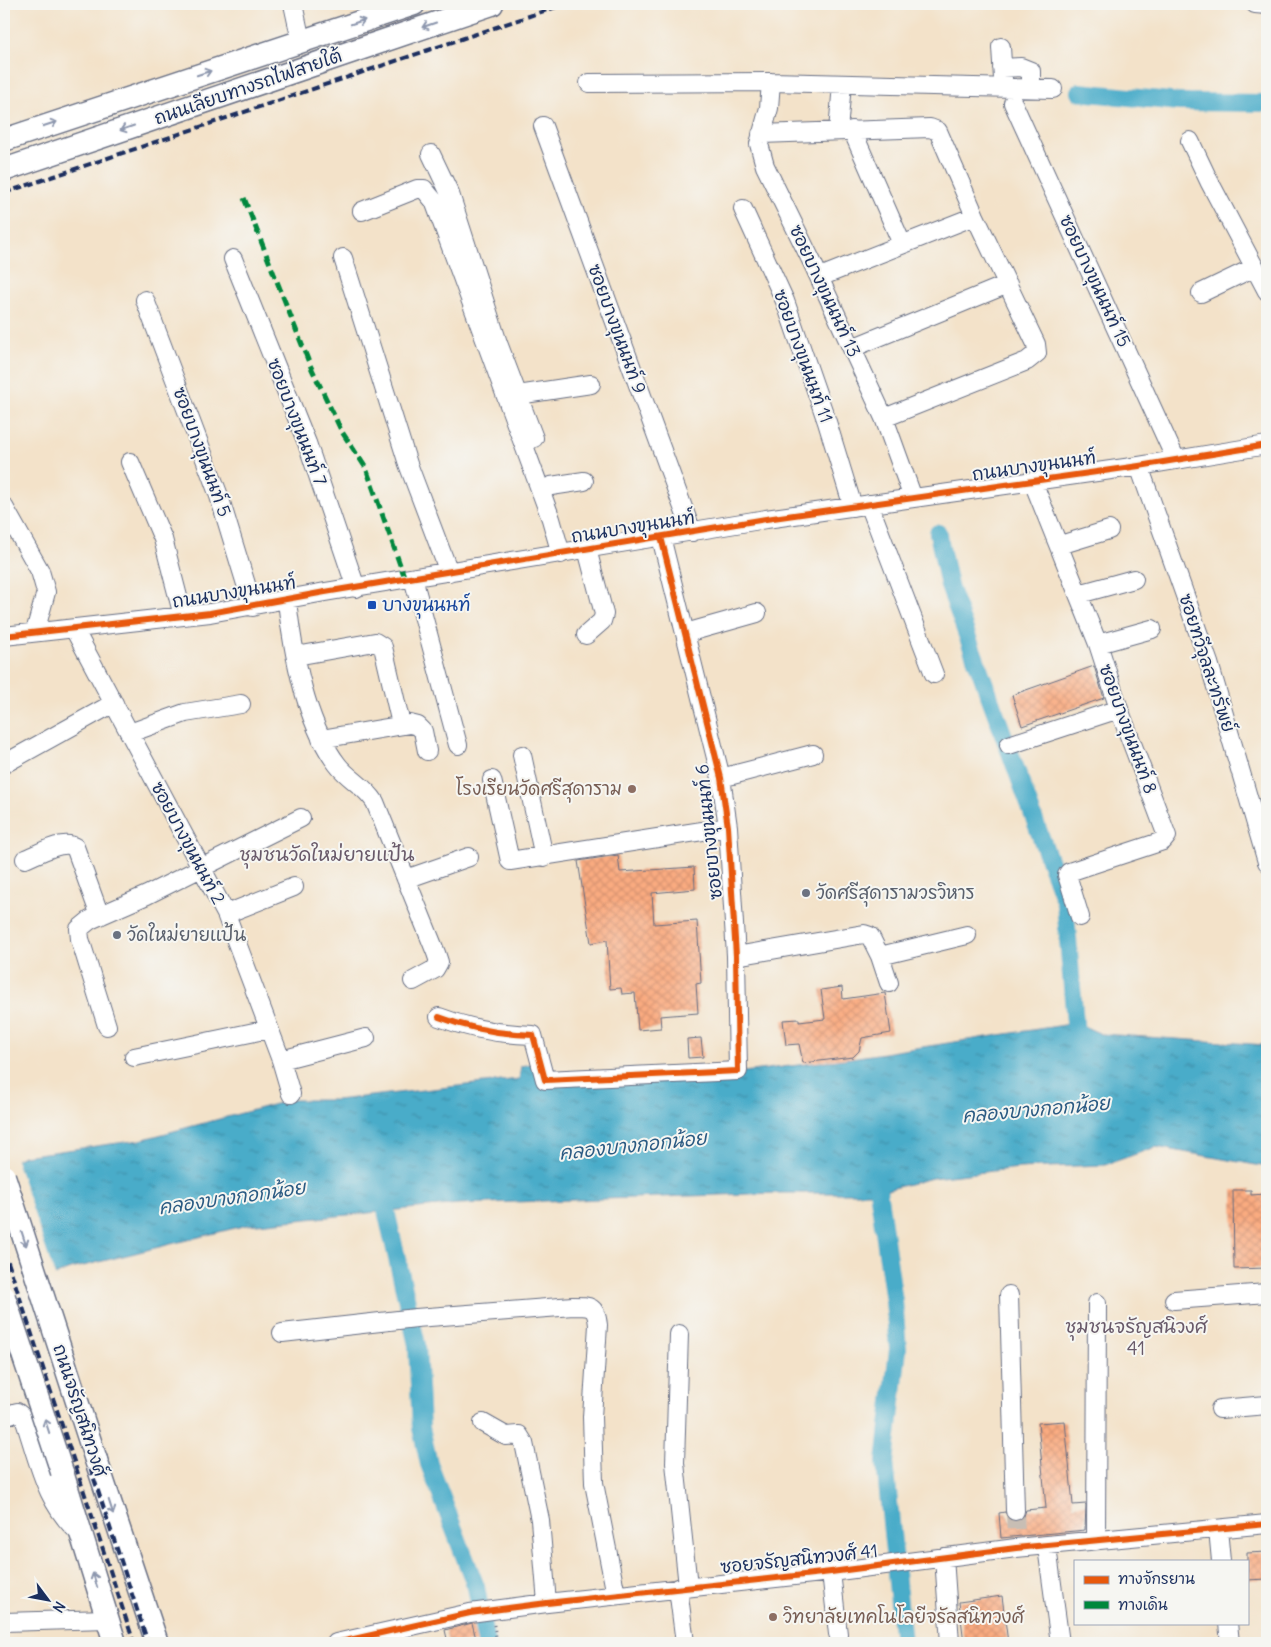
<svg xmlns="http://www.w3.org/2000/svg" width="1271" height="1647" viewBox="0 0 1271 1647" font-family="Delius,'Playpen Sans Thai',sans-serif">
  <defs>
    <pattern id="water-ripples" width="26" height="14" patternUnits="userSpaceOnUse" patternTransform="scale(1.25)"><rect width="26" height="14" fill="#4aacc9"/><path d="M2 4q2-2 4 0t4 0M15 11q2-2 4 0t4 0" fill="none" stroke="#3d8ca6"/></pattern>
    <pattern id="building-cross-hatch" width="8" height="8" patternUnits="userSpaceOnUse" patternTransform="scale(1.25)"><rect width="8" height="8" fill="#faab80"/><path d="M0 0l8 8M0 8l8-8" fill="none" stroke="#d69371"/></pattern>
  </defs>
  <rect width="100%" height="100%" fill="#f6f6f2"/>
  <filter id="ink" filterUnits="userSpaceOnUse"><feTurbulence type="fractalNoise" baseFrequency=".02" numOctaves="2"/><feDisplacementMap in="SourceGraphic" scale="10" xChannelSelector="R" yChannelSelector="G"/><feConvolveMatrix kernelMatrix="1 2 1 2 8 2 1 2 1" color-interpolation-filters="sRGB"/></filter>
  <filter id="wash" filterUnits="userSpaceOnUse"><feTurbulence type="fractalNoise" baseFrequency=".0096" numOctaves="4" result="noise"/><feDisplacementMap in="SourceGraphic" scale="20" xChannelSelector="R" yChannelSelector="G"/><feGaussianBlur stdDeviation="1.12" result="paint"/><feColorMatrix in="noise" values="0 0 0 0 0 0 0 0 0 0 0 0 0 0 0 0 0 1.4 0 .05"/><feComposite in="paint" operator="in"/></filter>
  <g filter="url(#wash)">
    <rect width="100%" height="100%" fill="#f3e2c9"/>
    <path fill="url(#water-ripples)" stroke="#326e94" d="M1077,1023L1101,1034L1267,1045V1167L1156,1147L1105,1165L1019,1168L932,1178L875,1193H777L458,1204L247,1225L67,1270L51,1278L4,1167L23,1156L140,1140L291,1100H336L519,1079L521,1066L535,1063L539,1083L744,1072L845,1059Z"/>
    <path fill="#f3e2c9" d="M15,1157L56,1279L4,1307V1164Z"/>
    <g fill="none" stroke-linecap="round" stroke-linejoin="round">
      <path stroke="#4aacc9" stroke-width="18" d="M1079,92L1180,102L1267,103
        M938,533L949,586L1065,903L1077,1047
        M875,1169L894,1301L898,1349L885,1462L903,1643
        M381,1189L417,1345L421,1428L429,1464L476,1587L486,1643"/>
    </g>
    <g id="blocks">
      <path fill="url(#building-cross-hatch)" d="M1094,666L1104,698L1022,726L1012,695Z
        M618,855L620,872L694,867L695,889L652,893L654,924L697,921L701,983L696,984L698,1013L660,1016L661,1028L638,1030L635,993L622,994L621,988L610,989L607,940L591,943L578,861Z
        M842,987L843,999L885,993L891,1033L862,1038L859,1051L853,1057L803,1063L799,1044L786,1045L783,1020L799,1019V1022L825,1019L821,990Z
        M701,1038L703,1057L688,1058L687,1039Z
        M1233,1190H1251V1195L1266,1194L1267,1268L1234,1269Z
        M1065,1421L1073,1505L1086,1504L1085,1530L1001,1538L999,1513L1005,1512L1010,1520L1016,1522L1024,1516L1026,1510L1046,1508L1038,1423Z
        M1267,1552V1579L1247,1580V1553Z
        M1002,1596L1008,1643H964L959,1602Z
        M472,1623L477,1643H448L445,1630Z"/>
    </g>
  </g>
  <g filter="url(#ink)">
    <use href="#blocks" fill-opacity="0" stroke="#676e83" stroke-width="1"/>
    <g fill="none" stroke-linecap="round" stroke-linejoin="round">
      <path stroke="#c8beb4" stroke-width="18" stroke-dasharray="18 9" stroke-linecap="butt" d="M1015,1511L1016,1537"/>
      <g stroke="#676e83" stroke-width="20">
        <path id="minor" d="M293,4L301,41
          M1255,4L1267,5
          M1001,47L1003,79
          M1002,68L1021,67L1031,71V88
          M771,82L769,108L759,144L765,166L812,262L884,418L913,498
          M589,83L771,82L1053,89
          M1013,103L1176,460
          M543,126L692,532
          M852,130L902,244
          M838,131L842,84
          M761,134L930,128L938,131L975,216L1036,344L1037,353L1027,361L884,418
          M1190,141L1209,181L1267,291
          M431,154L450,194L498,343L534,438
          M743,209L785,301L827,422L853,507
          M362,211L417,189H424L434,201L551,519L561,554
          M343,258L408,464L449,572
          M233,259L307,443L356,588
          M820,277L975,216
          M1201,293L1255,267
          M145,300L219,496L253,607
          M852,348L1008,284
          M518,395L591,384
          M130,462L163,539L183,616
          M1139,466L1209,663L1267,862
          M1033,482L1098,644L1119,709L1167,836L1163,841L1069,872L1067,875L1080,917
          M551,486L584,481
          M869,504L934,674
          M4,507L40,571L46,592L35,632
          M1060,545L1109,530
          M413,578L458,745
          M1079,594L1134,579
          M287,601C293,653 305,722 337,764C348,779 365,786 375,802L436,953L439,962L435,969L413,981
          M74,629L226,914L281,1060L291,1094
          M686,633L757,613
          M586,635L602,621L604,614L587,549
          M4,636L210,613L325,592L766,519L1139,466L1267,445
          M1098,644L1152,629
          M296,656L375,642L383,647L401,724
          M130,733L185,713L241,704
          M321,739L410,724L418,726L423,731L427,751
          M1009,745L1119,709
          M522,755L544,857
          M4,764L114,703
          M721,778L813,754
          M492,780L510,861L728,827
          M25,859C38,854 63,839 75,847L100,916
          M406,879L469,857
          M226,914L294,887
          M736,956L864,934L870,936L880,956L889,983
          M880,956L967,935
          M439,1017C470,1029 499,1034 533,1035L545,1080L738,1071L736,956L728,827L721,778L661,537
          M107,1026L80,939L79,929L90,920L147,895L301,818
          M134,1057L269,1029
          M281,1060L366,1038
          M1009,1295L1015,1511
          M1174,1300L1267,1293
          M282,1333L416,1318L573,1306C591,1306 596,1306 598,1325L592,1417L594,1483L616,1595
          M679,1334L675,1463L688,1586
          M1220,1409L1267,1405
          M4,1416L17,1412L24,1418C38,1459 46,1506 81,1534
          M483,1423L506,1436L519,1435L524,1443L540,1520L547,1603
          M1218,1529L1221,1561
          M1096,1541L1097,1303
          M1047,1547L1060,1643
          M944,1557L950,1643
          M831,1572L838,1634
          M678,1588L685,1643
          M4,1622L107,1619
          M1228,1623L1230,1643
          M336,1643L470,1613L547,1603L831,1572L1016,1548L1267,1524"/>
      </g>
      <g stroke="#676e83" stroke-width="25">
        <path id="major" d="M4,140L414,4
          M4,170L492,4
          M96,1460L157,1643
          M62,1472L115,1643"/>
      </g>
      <path stroke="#676e83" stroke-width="3" stroke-dasharray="1 4" stroke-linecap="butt" d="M494,1625L497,1643"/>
      <use href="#minor" stroke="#fff" stroke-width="18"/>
      <use href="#major" stroke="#fff" stroke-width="22"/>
      <path stroke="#1b2f5e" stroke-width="4" stroke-dasharray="8 4" stroke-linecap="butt" d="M4,193L565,4
        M4,1205L148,1643
        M4,1250L134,1643"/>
      <g stroke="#676e83" stroke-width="25" stroke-linecap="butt">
        <path id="major-bridge" d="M4,1176L96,1460
          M4,1297L62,1472"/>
      </g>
      <use href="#major-bridge" stroke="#fff" stroke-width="22"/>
      <path stroke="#00873e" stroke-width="5" stroke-dasharray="10 5" stroke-linecap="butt" d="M244,198L310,365L342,432L366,468L405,579"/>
      <g stroke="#f6f6f2" stroke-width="9">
        <path id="cycleway" d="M4,636L210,613L325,592L766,519L1139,466L1267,445
          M439,1017C470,1029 499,1034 533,1035L545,1080L738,1071L736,956L728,827L721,778L661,537
          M336,1643L470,1613L547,1603L831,1572L1016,1548L1267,1524"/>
      </g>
      <use href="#cycleway" stroke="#e8590c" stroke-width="6"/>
    </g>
    <defs><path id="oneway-shaft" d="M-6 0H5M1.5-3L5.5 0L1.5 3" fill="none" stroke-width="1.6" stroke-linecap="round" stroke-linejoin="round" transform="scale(1.25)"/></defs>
    <g stroke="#8d97ae">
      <use href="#oneway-shaft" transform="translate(358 22) rotate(-18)"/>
      <use href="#oneway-shaft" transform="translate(429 25) rotate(161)"/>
      <use href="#oneway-shaft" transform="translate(204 73) rotate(-18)"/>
      <use href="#oneway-shaft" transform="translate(50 124) rotate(-18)"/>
      <use href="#oneway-shaft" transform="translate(127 128) rotate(161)"/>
      <use href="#oneway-shaft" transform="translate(24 1239) rotate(72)"/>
      <use href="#oneway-shaft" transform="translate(47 1426) rotate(-108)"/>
      <use href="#oneway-shaft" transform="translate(111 1507) rotate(72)"/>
      <use href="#oneway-shaft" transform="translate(95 1580) rotate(-107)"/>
    </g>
  </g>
  <rect fill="#1a4fb4" stroke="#f6f6f2" stroke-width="2" x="367" y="600" width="10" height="10" rx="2.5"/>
  <g fill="#8d6e63" stroke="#f6f6f2" stroke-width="2">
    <circle cx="632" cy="789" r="5"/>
    <circle cx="773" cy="1617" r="5"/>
  </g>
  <g fill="#6b7280" stroke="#f6f6f2" stroke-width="2">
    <circle cx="806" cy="893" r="5"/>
    <circle cx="117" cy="935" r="5"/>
  </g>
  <g text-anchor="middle" stroke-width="4" stroke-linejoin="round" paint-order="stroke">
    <g font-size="18" fill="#1b2f5e" stroke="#f6f6f2">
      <text transform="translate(248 87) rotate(-19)" y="6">ถนนเลียบทางรถไฟสายใต้</text>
      <text transform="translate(1095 281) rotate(65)" y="6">ซอยบางขุนนนท์ 15</text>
      <text transform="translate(825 291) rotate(65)" y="6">ซอยบางขุนนนท์ 13</text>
      <text transform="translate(617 329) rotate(70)" y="6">ซอยบางขุนนนท์ 9</text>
      <text transform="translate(803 356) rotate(70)" y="6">ซอยบางขุนนนท์ 11</text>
      <text transform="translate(297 422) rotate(69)" y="6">ซอยบางขุนนนท์ 7</text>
      <text transform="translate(202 452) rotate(70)" y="6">ซอยบางขุนนนท์ 5</text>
      <text transform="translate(1034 466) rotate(-8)" y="6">ถนนบางขุนนนท์</text>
      <text transform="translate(633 527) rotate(-9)" y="6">ถนนบางขุนนนท์</text>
      <text transform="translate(234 592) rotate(-9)" y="6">ถนนบางขุนนนท์</text>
      <text transform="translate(1207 663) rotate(72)" y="6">ซอยทวีจุลละทรัพย์</text>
      <text transform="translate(1128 729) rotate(70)" y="6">ซอยบางขุนนนท์ 8</text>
      <text transform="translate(709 832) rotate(-96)" y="6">ซอยบางขุนนนท์ 6</text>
      <text transform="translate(188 843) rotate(62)" y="6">ซอยบางขุนนนท์ 2</text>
      <text transform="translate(80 1410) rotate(72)" y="6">ถนนจรัญสนิทวงศ์</text>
      <text transform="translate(799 1559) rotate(-6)" y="6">ซอยจรัญสนิทวงศ์ 41</text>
    </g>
    <g font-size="18" fill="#164399" stroke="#f6f6f2" text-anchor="start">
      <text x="382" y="611">บางขุนนนท์</text>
    </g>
    <g font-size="18" fill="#785e54" stroke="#f6f6f2" text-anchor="end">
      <text x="622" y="795">โรงเรียนวัดศรีสุดาราม</text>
      <text x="783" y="1623" text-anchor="start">วิทยาลัยเทคโนโลยีจรัลสนิทวงศ์</text>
    </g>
    <g font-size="18" fill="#5b616d" stroke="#f6f6f2" text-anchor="start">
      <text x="816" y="899">วัดศรีสุดารามวรวิหาร</text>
      <text x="127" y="941">วัดใหม่ยายแป้น</text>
    </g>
    <g font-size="19" fill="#695a6a" stroke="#f6f6f2">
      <text x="327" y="861">ชุมชนวัดใหม่ยายแป้น</text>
      <text x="1136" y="1333">ชุมชนจรัญสนิวงศ์<tspan x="1136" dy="22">41</tspan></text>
    </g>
    <g font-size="19" font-style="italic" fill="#2b5b83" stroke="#f6f6f2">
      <text transform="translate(1036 1109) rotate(-5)" y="7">คลองบางกอกน้อย</text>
      <text transform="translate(633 1145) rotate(-6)" y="7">คลองบางกอกน้อย</text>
      <text transform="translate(232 1197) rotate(-8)" y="7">คลองบางกอกน้อย</text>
    </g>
  </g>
  <rect width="1271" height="1647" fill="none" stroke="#f6f6f2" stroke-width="20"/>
  <rect x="1074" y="1560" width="175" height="65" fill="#f6f6f2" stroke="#9ea6b7"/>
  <rect x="1084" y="1576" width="25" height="8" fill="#e8590c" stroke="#9ea6b7"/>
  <text x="1118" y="1584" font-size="15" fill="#1b2f5e">ทางจักรยาน</text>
  <rect x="1084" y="1601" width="25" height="8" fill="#00873e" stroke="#9ea6b7"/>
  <text x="1118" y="1610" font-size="15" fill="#1b2f5e">ทางเดิน</text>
  <g transform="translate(48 1600) rotate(122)" stroke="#f6f6f2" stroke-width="4" paint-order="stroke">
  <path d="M0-4L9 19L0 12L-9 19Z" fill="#1b2f5e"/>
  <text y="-8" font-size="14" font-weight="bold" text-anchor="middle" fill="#1b2f5e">N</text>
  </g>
</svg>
